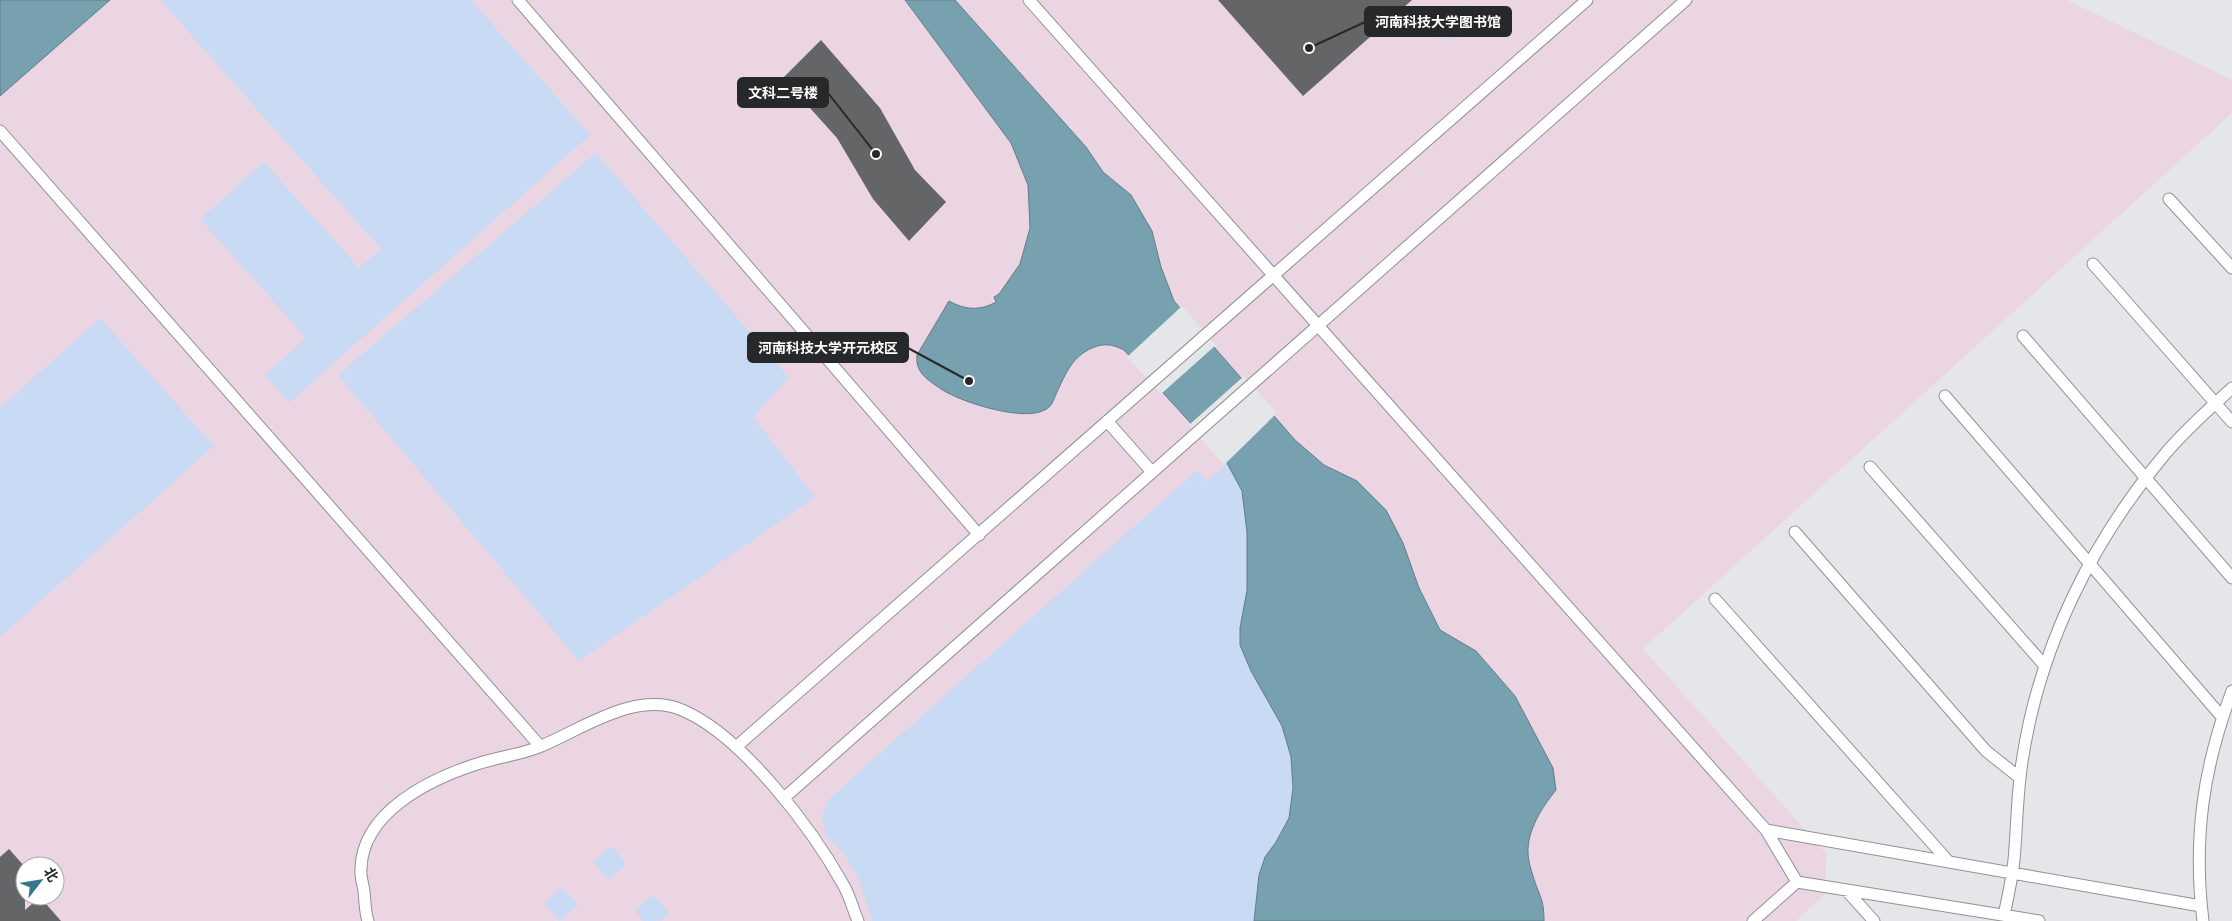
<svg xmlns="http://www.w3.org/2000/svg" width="2232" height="921" viewBox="0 0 2232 921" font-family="Helvetica,'Noto Sans SC',sans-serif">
  <rect width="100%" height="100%" fill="#e4e6e9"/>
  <path fill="#ebd5e2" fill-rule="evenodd" d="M0,0H2067L2232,80V113L1643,649L1826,853L1825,894L1796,921H0ZM25,866H55V896H25Z"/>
  <path fill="#c9daf4" d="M160,0H471L590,135L289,403L265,375L306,338L200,219L264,162L359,268L381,249Z
    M1469,5L1475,35L1459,38L1434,39L1437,9Z
    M596,153L789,378L753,417L815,497L579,661L338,375Z
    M100,318L214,446L0,637V408Z
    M1227,463L1242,491L1247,532V590L1240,628V645L1251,671L1282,726L1291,757L1293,788L1289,818L1276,842L1265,857L1259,875L1254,921H872L859,880L845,855L826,836L822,816L829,799L1197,470L1207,481Z
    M611,846L627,864L609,880L593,862Z
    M563,887L578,905L560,921L544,903Z
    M653,895L669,913L660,921H644L635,911Z"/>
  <path fill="#78a1b0" stroke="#607d88" d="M0,0H110L0,96Z
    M905,0H955L1086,147L1103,172L1131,195L1152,231L1161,267L1174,301L1295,440L1324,465L1357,481L1386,510L1403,543L1419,588L1440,630L1476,651L1515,696L1553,768L1556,790C1542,807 1527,831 1528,853C1528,861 1531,869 1533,876C1539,896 1544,898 1544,921H1254L1259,875L1265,857L1276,842L1289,818L1293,788L1291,757L1282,726L1251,671L1240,645V628L1247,590V532L1242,491L1227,463L1124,350C1112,344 1104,343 1092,348C1072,357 1066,373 1057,392C1055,396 1053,403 1050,406C1033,426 960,402 941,389C928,380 915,373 917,355L949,301C965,310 980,311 996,302L994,297L999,294L1020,264L1030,228L1028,185L1011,143Z"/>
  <path fill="#e4e6e9" d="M1182,306L1216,345L1161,394L1127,357Z
    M1244,376L1277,413L1224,465L1189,425Z"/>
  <path fill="#636567" d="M1218,0H1412L1303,96Z
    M821,40L880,108L915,170L946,202L909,241L873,199L837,138L783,78Z
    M9,849L25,867V910L40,897L61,921H0V857Z"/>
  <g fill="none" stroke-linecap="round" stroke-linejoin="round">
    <g stroke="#909194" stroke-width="13">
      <path id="lane" d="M518,0L979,535
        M1029,0L1766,830L1797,882L1753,921
        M0,131L540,746
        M2169,199L2232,268
        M2093,264L2232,422
        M2023,336L2232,578
        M1945,396L2222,717
        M1107,421L1152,472
        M1870,467L2045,666
        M1795,532L1986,751L2020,778
        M1715,599L1948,861
        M736,747L1587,0
        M784,798L1686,0
        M1766,830L2201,906
        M1797,882L2039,921
        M1846,890L1874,921
        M2004,915C2008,897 2012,878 2014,860C2017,827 2017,794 2022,762C2039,648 2091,542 2165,454C2185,430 2209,409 2232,388
        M368,921C365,912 365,901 364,891C363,884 360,876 361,869C362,812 430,779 477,764C498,757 519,755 539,747C581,730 635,690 682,710C742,735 813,830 844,886C850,897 853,909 858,921
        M2203,921C2193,839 2203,768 2232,691"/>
    </g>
    <use href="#lane" stroke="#fff" stroke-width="11"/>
  </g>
  <path fill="none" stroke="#272829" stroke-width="2" d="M1309 48L1365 22M876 154L828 93M969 381L908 348"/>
  <g fill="#272829" stroke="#fff" stroke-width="2">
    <circle cx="1309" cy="48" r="5"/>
    <circle cx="876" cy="154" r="5"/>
    <circle cx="969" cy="381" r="5"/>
  </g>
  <g fill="#272829" stroke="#272829" stroke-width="2">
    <rect x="1365" y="7" width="146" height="29" rx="5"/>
    <rect x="738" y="78" width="90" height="29" rx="5"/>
    <rect x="748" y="333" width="160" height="29" rx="5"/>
  </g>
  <g font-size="14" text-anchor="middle" font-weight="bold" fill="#fff">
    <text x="1438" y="27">河南科技大学图书馆</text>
    <text x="783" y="98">文科二号楼</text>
    <text x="828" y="353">河南科技大学开元校区</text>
  </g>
  <g transform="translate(40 881) rotate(59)"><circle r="24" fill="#ffffff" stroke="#a9a9a9"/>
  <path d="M0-4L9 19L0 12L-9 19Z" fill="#38778c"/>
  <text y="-8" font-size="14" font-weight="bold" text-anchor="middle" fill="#272829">北</text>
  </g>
</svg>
